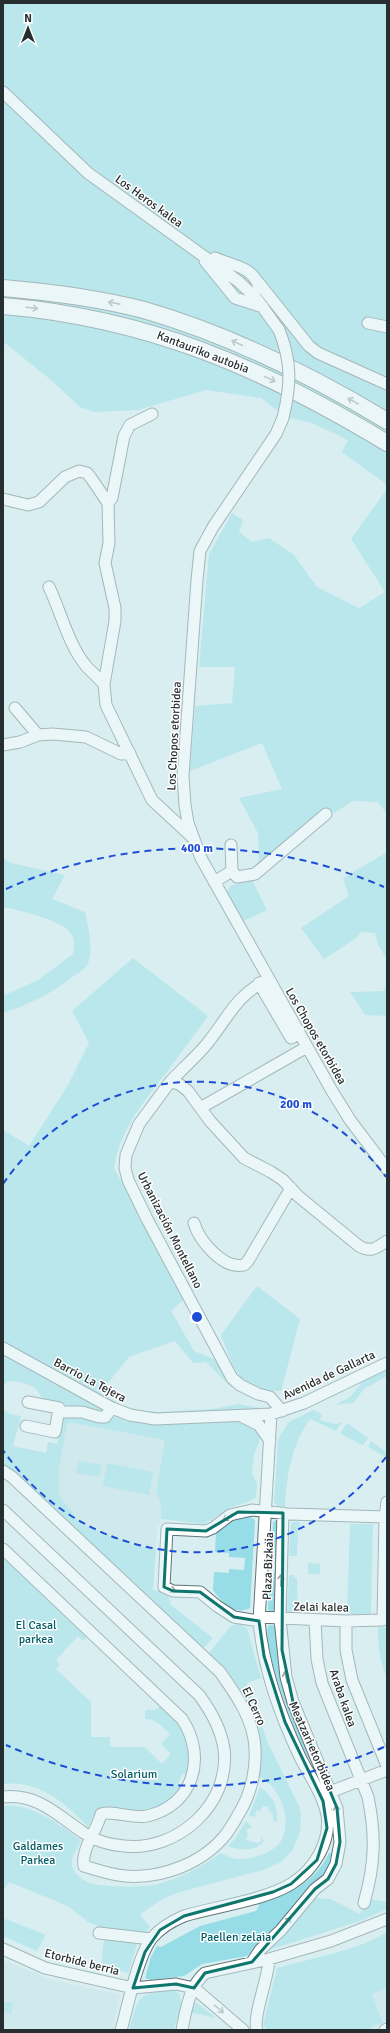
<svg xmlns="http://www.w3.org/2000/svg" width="390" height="2033" viewBox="0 0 390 2033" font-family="Signika,sans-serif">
  <rect width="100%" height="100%" fill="#d8eef1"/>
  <path fill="#c3e2e6" d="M66,1422L165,1440L156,1492L161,1503V1524H157L156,1550L135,1545L81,1524L59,1495V1469Z
    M3,1960L49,1979L120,1995L114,2020V2030H3Z
    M387,1988V2030H370L375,2025L383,2022L372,1994Z"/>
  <path fill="#96dde7" d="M3,3H387V485L342,452L348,440L312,423L286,417L261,398L206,390L138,410L94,412L80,407L51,380L5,343L3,348Z
    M387,489V814L378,802L353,801L334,813L326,809L259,862L258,833L239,798L282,789L262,743L190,771L195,706L232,703L235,667H199L209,554L232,513L243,520L239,532L252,542L269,538L294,555L317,587L359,608L385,592L351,539Z
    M387,852V960L378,944L375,933L361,932L355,939L324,959L301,928L349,896L343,878Z
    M3,858L11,863L65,875L52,899L85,912C88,926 95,954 86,967C83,971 75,975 71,978C49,995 29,1004 3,1013V982L5,995L38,980L73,954C74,948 75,941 72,935C67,921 18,910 3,907Z
    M251,878L267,910L244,921L239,917L226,892L231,886Z
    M133,958L208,1016C194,1035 180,1054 166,1073C143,1103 120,1129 114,1168L186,1297L171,1311L194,1351L219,1361L262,1399L230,1386L206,1362L193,1363L175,1341L129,1357L100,1393L122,1405L139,1410L158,1412L213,1409L238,1404L265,1409L247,1424L256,1428L261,1437L254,1455L252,1473L257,1483L256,1497L250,1501L230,1508L204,1524L161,1519V1503L156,1492L165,1440L67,1422L59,1469V1495L81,1524L135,1545L156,1550L153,1590L167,1593L171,1605L213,1638L201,1651L42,1497L18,1475L3,1465V1409L10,1414L21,1416L13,1446L46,1453L48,1442L57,1444L61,1421L64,1417H114L105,1412L103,1414C83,1408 63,1405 43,1399C34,1383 25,1383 9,1381L3,1385V1130L29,1146L68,1085L89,1043L72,1011Z
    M387,982V1016L365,1015L350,992L384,991Z
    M257,1286L300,1319L281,1391C239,1393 233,1367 221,1335Z
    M387,1370V1376L364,1389L353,1403L335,1405L350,1397L363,1381Z
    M313,1410L322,1414L320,1420L335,1424L342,1422L336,1431L310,1419C292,1444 286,1477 285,1507L277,1506L274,1502L278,1441L281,1434L289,1422Z
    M347,1423L368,1438L363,1445L340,1434Z
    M371,1441L387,1453L386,1457L368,1447Z
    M79,1461L102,1465L99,1477L76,1473Z
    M107,1463L153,1472L149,1495L103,1486Z
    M249,1516L255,1520L250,1608C235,1616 222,1603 213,1590L214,1572L229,1573V1569L244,1570L245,1558L229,1557V1553L215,1552L216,1534L232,1520Z
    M277,1520H281L279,1559L275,1558V1548L272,1545L273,1522Z
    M293,1522H300V1528H298L297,1556H289L291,1524Z
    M350,1524H373L371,1615L347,1614Z
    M3,1554L87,1637L83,1641L78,1636L56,1660L60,1665L56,1669L91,1702V1737H110V1745L112,1747H145L162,1764L171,1754L161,1744L170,1734C162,1727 157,1719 145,1719V1710H155L163,1704L175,1715L191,1742L188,1776L182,1774L178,1783L182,1788C170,1804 149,1816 127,1812C116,1810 108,1807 97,1809L88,1827C65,1803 39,1780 3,1784Z
    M308,1563L320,1564V1574H308Z
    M274,1572H279L277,1615L270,1613L268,1609L269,1588L273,1586Z
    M289,1575H294V1578H297L298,1613L287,1611Z
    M239,1623L247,1628L261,1678L247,1683L268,1743L299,1806L301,1814L300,1832L292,1851L281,1862L263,1870L180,1892C165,1897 152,1905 140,1915L150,1927L138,1942L128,1973L101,1966L105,1929L88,1922L68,1906L9,1882L3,1891V1806C33,1803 58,1824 81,1840C78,1848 70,1858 72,1866C74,1874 85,1882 93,1884C108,1887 142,1888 158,1884C181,1878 201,1867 221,1853C226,1855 231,1858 236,1859C250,1860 274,1853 281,1841C293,1819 280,1786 259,1777L257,1735L208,1654L231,1626Z
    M269,1625L277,1626L319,1775C313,1766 307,1756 302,1746C294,1729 259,1637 269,1625Z
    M385,1627L387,1629V1679C380,1661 378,1647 378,1628Z
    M260,1787C273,1796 278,1806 277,1822L273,1821V1814L269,1811L268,1807L263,1806L261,1810L256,1811L255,1815L258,1817L249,1816Z
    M246,1821L253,1828H249L246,1830L248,1835L246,1840L258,1843L261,1841V1837L264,1841C255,1852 240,1851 228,1846L234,1840Z
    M329,1853H336L324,1874L315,1882L270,1936L247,1956L202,1964L184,1976L151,1980L145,1978L151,1957L157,1946L161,1947L200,1926L256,1911L260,1903C289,1895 315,1882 329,1853Z
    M316,1898L331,1899L360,1914L362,1907L369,1899L387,1902V1909L360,1921L266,1951L270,1944L273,1946Z
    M3,1918L46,1935L37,1951L3,1936Z
    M387,1932V1988L372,1994L383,2023L375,2025L370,2030H268L263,2025L277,1968C312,1958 356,1951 387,1932Z
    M175,1990C187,1998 177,2018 174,2030H129C140,1994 136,1994 175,1990Z
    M3,2001L13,2003L11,2014L3,2012Z
    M195,2003H197L216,2018L193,2013L191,2014Z"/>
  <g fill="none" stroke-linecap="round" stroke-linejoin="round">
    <g stroke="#627578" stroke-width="13">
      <path id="minor" d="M3,92L88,173L238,281L256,298L279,330
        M215,258C232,266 254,266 259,288
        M205,261L235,298L263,307
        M258,282L309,346L318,353L387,384
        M368,323L387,327
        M283,418L276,434L213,527L200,551L197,580L183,776L185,805L188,823L201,858L332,1091L350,1120L387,1169
        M3,499L28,505L39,502L65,477L79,471L87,473L91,478L108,503L109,543L105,563L115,608V621L104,684L106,705L152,800L192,837
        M108,503L112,498L124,436L130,425L152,414
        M49,587C61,612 68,644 86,666C92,672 98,678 104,684
        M15,708L38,735
        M3,745L20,742L38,735L53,734L86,737L121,754L130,753
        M232,871L237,877L255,874L326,814
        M214,882L232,871L231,845
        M259,983L291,1038L299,1034
        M170,1082C182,1069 195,1058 206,1045C229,1017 234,997 268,979
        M202,1107L307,1047
        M194,1223C199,1240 223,1270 244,1265L248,1261L291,1188
        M3,1348L112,1408L130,1415L155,1419L271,1414L304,1403L387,1363
        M282,1411L270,1397L258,1394L240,1385L232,1378L147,1219L128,1180L125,1168L126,1155L139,1124L170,1082L179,1084L188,1091L210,1121L244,1158L271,1172L283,1180L298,1196L359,1246C371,1253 376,1248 387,1241
        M58,1412H82L99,1417H105L112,1408
        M243,1417L259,1425L270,1441
        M26,1426L55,1432L59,1408L28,1402
        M3,1471L12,1477L220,1672C234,1692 250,1714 254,1739C258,1765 252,1793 238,1815C235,1821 231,1827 227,1833C204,1863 162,1879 125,1876C111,1875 97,1870 84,1866C81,1848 97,1831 101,1814C110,1810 133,1819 147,1816C194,1805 207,1757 182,1719L3,1549
        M3,1510L199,1695C211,1711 221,1729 224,1749C231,1804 177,1852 124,1846C111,1845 96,1841 84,1833C58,1816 38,1793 3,1797
        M259,1617L346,1621L383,1620L385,1517L387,1502
        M315,1620L317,1659L322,1683L368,1797C376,1836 375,1864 364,1903
        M259,1621L234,1617L217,1606L200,1592L173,1591L164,1587L167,1529L206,1531L213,1528L230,1515L252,1510L289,1514L385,1517
        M346,1621V1650L352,1680L387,1766
        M330,1792L387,1770
        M99,1933L151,1939
        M3,1949L45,1968L133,1988L176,1984L194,1988L243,2030
        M252,1962L260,1950L281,1930L315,1889L328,1879L336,1864L340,1842L337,1808L293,1702L286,1677L280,1619L283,1513
        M121,2030C128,2006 137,1959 151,1939C160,1928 172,1921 184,1916C214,1907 265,1900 291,1884C314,1870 331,1842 327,1815C323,1794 309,1775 300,1757C280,1715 263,1667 259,1621L271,1414
        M182,2030C186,2010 189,1987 205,1973L269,1959L331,1941L387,1919
        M257,2030C252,2017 269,1977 269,1959
        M385,2030L387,2029"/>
    </g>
    <g stroke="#627578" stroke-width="18">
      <path id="highway" d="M3,288C50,292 98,298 144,310C230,335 311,375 387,421
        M3,306C148,318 263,368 387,443"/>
    </g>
    <use href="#minor" stroke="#fff" stroke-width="11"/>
    <use href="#highway" stroke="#fff" stroke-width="16"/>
    <g stroke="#627578" stroke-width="13" stroke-linecap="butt">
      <path id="minor-bridge" d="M279,330C292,362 291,385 283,418"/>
    </g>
    <use href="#minor-bridge" stroke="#fff" stroke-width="11"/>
  </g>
  <defs><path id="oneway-shaft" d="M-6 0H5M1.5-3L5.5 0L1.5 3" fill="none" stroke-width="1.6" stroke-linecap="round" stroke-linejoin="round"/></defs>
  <g stroke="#9da1a2">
    <use href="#oneway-shaft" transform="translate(114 303) rotate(-169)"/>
    <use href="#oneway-shaft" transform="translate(32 308) rotate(7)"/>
    <use href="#oneway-shaft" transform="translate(237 343) rotate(-155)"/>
    <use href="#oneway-shaft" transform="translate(270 379) rotate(25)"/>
    <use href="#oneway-shaft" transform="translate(353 401) rotate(-150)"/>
    <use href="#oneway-shaft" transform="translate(228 1517) rotate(147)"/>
    <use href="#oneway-shaft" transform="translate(281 1580) rotate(-88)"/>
    <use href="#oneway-shaft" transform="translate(170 1589) rotate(18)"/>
    <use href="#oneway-shaft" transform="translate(286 1677) rotate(-102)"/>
    <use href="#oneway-shaft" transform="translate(337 1811) rotate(-98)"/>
    <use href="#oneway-shaft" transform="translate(287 1922) rotate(-52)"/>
    <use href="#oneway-shaft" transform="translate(219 2009) rotate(40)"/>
  </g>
  <path d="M0 0H390V2033H0ZM238,1512L283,1513L282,1650L293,1702L337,1808L340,1842L336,1864L328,1879L315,1889L252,1962L205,1973L194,1988L176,1984L133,1988L145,1952L160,1930L184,1916L273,1892L291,1884L317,1860L327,1828L323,1801L285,1722L264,1656L259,1621L234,1617L200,1592L173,1591L164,1587L167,1529L206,1531Z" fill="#d8eef1" fill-opacity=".55" fill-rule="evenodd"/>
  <path fill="none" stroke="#0f766e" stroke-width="3" stroke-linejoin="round" d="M238,1512L283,1513L282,1650L293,1702L337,1808L340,1842L336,1864L328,1879L315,1889L252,1962L205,1973L194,1988L176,1984L133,1988L145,1952L160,1930L184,1916L273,1892L291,1884L317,1860L327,1828L323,1801L285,1722L264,1656L259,1621L234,1617L200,1592L173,1591L164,1587L167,1529L206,1531Z"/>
  <g fill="none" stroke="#1d4ed8" stroke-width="2" stroke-dasharray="7 5">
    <path d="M386 1457A235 235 0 0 1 3 1450M3 1184A235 235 0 0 1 386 1177"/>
    <path d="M384 1747A469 469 0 0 1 6 1745M6 889A469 469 0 0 1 384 887"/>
  </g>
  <g text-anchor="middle" stroke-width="3" stroke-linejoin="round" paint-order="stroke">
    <g font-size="12" fill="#262e30" stroke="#fff">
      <text transform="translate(149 201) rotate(36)" y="4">Los Heros kalea</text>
      <text transform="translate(203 352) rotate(21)" y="4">Kantauriko autobia</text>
      <text transform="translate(174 736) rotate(-87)" y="4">Los Chopos etorbidea</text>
      <text transform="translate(316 1036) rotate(60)" y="4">Los Chopos etorbidea</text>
      <text transform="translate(170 1230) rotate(63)" y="4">Urbanización Montellano</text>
      <text transform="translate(329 1375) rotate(-25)" y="4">Avenida de Gallarta</text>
      <text transform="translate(90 1380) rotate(28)" y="4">Barrio La Tejera</text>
      <text transform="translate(268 1566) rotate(-88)" y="4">Plaza Bizkaia</text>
      <text transform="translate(321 1607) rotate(1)" y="4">Zelai kalea</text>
      <text transform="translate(343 1698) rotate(71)" y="4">Araba kalea</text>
      <text transform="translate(254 1706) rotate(66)" y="4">El Cerro</text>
      <text transform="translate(312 1746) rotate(66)" y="4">Meatzari etorbidea</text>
      <text transform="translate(82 1962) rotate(14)" y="4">Etorbide berria</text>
    </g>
    <g font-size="12" fill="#005c66" stroke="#fff">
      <text x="36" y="1629">El Casal<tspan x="36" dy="14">parkea</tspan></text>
      <text x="134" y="1778">Solarium</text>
      <text x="38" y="1850">Galdames<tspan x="38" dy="14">Parkea</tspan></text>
      <text x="236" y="1941">Paellen zelaia</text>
    </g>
  </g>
  <circle cx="197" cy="1317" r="6" fill="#1d4ed8" stroke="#fff" stroke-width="2"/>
  <g font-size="12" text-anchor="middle" font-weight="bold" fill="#1d4ed8" stroke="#fff" stroke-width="3" stroke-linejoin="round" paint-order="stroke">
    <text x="197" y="852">400 m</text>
    <text x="296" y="1108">200 m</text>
  </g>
  <rect width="390" height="2033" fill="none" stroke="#262e30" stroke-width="8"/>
  <g transform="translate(28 28)" stroke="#ffffff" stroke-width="3" paint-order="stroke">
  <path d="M0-3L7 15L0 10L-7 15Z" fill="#262e30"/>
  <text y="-6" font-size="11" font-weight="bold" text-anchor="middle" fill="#262e30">N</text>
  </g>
</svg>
